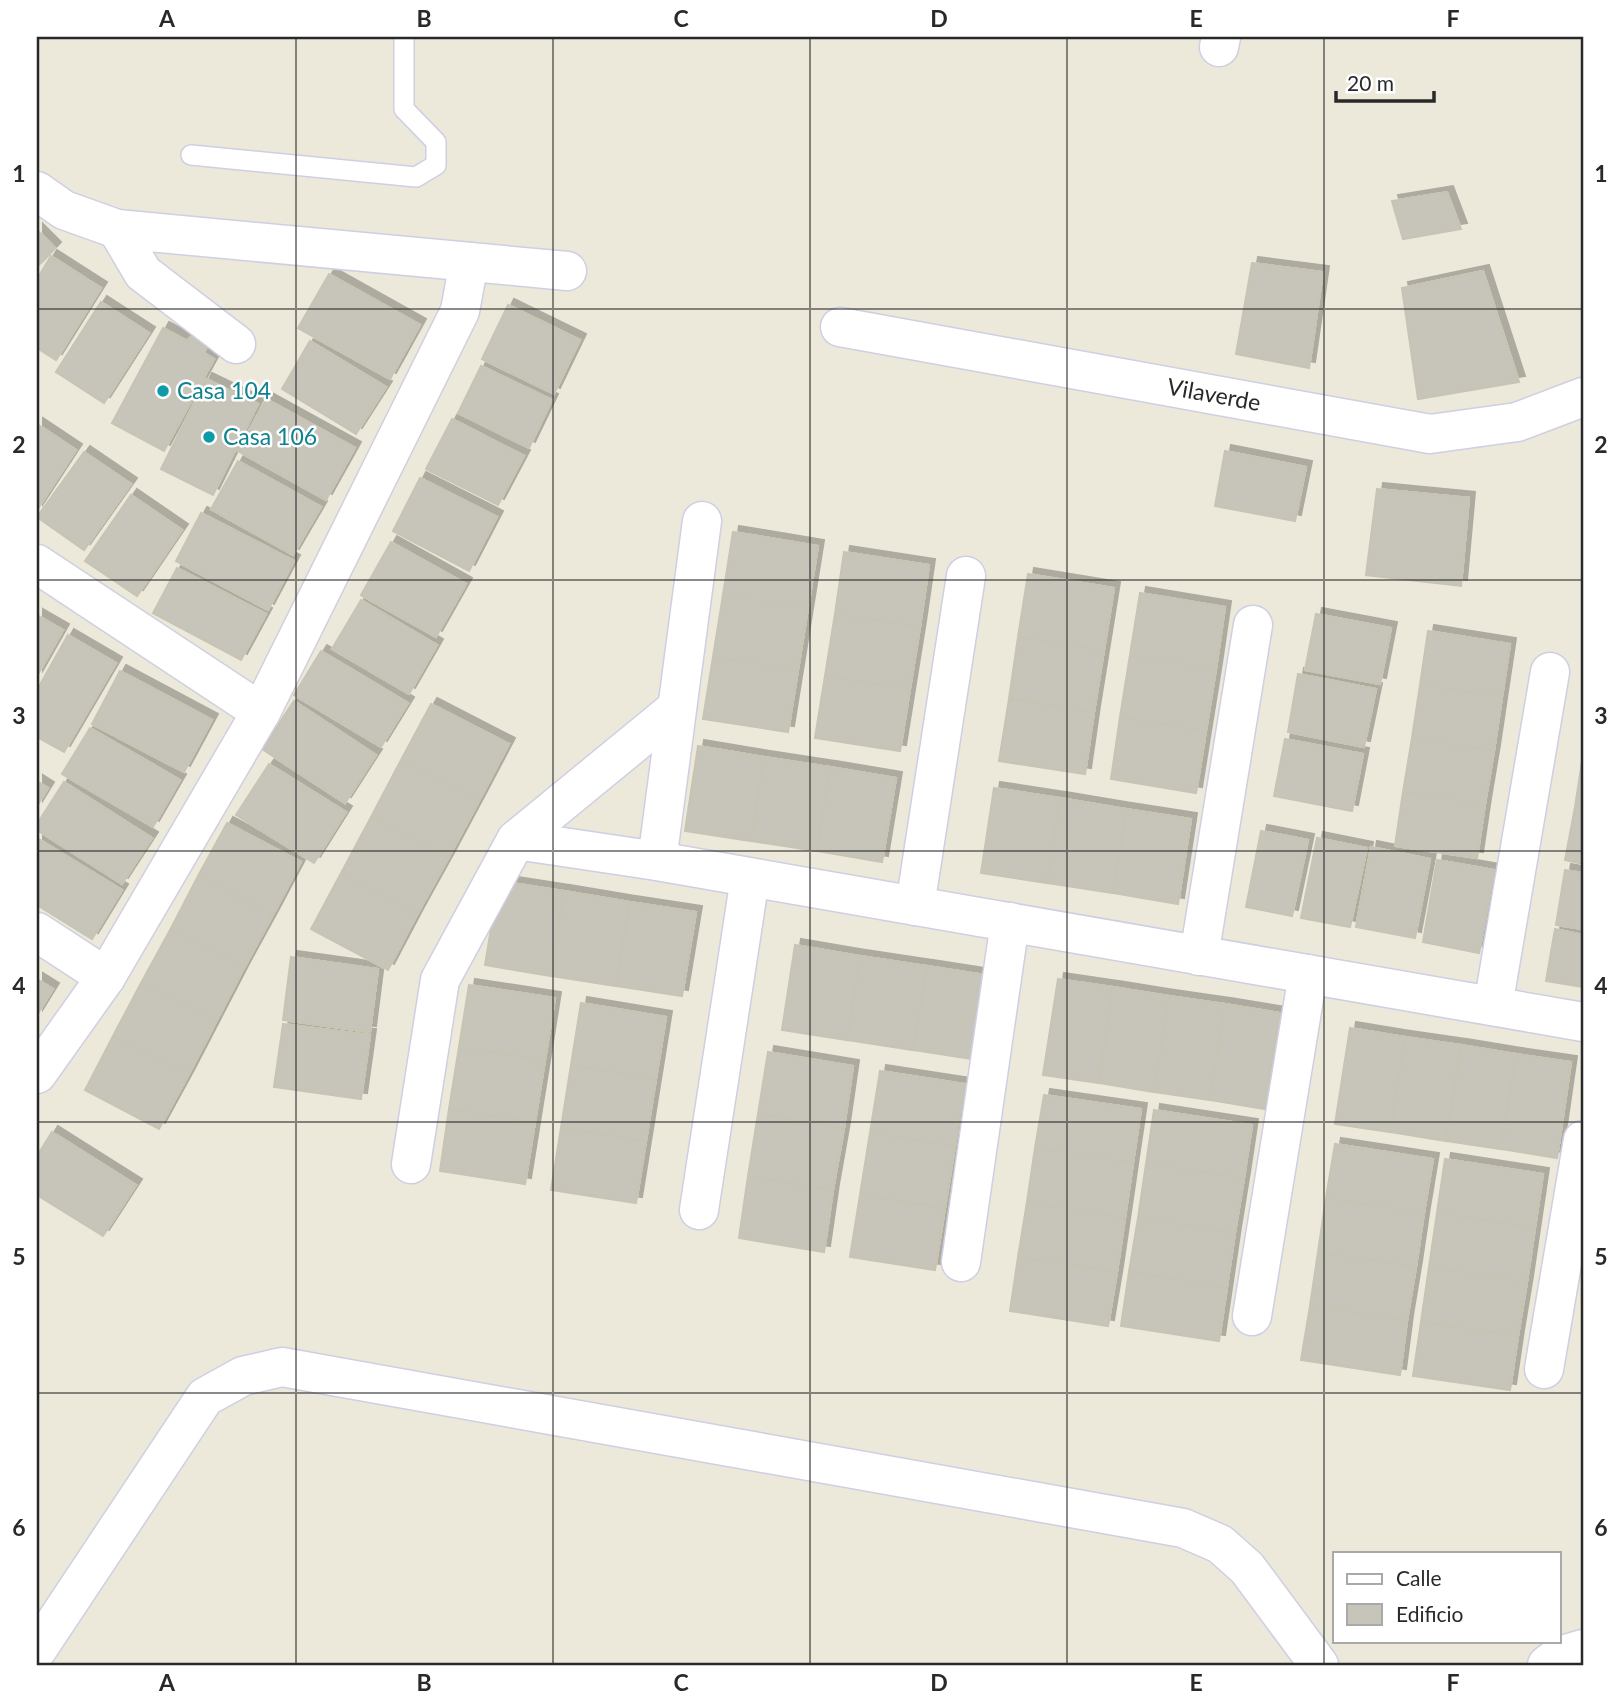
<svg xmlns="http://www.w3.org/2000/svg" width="1620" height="1702" viewBox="0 0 1620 1702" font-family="Lato,sans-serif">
  <defs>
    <filter id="shadow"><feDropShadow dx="6" dy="-6" stdDeviation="0" flood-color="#0004"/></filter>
  </defs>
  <rect width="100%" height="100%" fill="#ece8da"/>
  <path fill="#c7c4ba" stroke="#c7c4b3" stroke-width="2" filter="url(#shadow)" d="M1447,192L1461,229L1403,239L1392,201Z
    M37,230L55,248L37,267Z
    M51,256L101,288L56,360L37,348V279Z
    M1252,263L1323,272L1309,368L1236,354Z
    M1483,271L1519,382L1418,399L1402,288Z
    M329,274L420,325L390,379L298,328Z
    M101,302L149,333L104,403L56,372Z
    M508,305L580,340L554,394L482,359Z
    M163,328L187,341L191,337L207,346L204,353L214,359L164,451L112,423Z
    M310,341L386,387L356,434L282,389Z
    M481,366L552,400L529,448L458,413Z
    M206,379L258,404L213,495L161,469Z
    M266,399L355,448L326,500L238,451Z
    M452,419L524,456L498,505L426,469Z
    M37,424L76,450L37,510Z
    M1225,451L1306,467L1295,521L1215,506Z
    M84,452L131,484L84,550L37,517Z
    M238,461L321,507L293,555L211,509Z
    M420,478L497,517L469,571L393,531Z
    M1377,489L1469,498L1461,586L1366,575Z
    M131,495L182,530L137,596L85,561Z
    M201,513L294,561L268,610L176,561Z
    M733,532L818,546L808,608L723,595Z
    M391,542L466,584L436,637L361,595Z
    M844,552L929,565L920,627L835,614Z
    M177,568L266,614L241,660L153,613Z
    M1028,574L1114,588L1104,650L1018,637Z
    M1140,593L1225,607L1216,669L1130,655Z
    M723,595L808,608L798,670L713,657Z
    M361,600L437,645L409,694L332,649Z
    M835,614L920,627L910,689L825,676Z
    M1316,614L1391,628L1380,684L1305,670Z
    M37,615L63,630L37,676Z
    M1428,631L1510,644L1502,697L1420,685Z
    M68,635L116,663L64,752L37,737V690Z
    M1018,637L1104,650L1094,712L1009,699Z
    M321,651L408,703L381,747L294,695Z
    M1130,655L1216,669L1206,731L1120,717Z
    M713,657L798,670L788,732L703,719Z
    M120,671L212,720L184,772L92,724Z
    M1298,674L1376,689L1364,747L1288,732Z
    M825,676L910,689L900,751L815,738Z
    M1420,685L1502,697L1494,751L1412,738Z
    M1009,699L1094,712L1085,774L999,761Z
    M294,701L376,755L345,803L262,749Z
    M431,704L509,744L479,801L401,760Z
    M1120,717L1206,731L1196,793L1111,779Z
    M90,728L180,780L153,827L62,774Z
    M1412,738L1494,751L1485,804L1403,792Z
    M1285,739L1363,754L1352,811L1274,796Z
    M698,746L764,757L751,841L685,831Z
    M1583,755V808L1575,807Z
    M764,757L830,767L817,851L751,841Z
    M401,760L479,801L449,857L371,817Z
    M269,764L346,812L314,863L236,815Z
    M830,767L896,778L882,862L817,851Z
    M37,781L48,788L37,806Z
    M64,782L152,838L122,884L37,830V824Z
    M994,788L1060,798L1047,883L981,873Z
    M1403,792L1485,804L1477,858L1395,846Z
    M1060,798L1126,809L1113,893L1047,883Z
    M1575,807L1583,808V864L1565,860Z
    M1126,809L1191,819L1178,904L1113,893Z
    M371,817L449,857L418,913L341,873Z
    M227,823L301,862L273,915L198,876Z
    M1261,831L1308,840L1292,916L1246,907Z
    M37,838L122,890L92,939L37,905Z
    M1317,838L1367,848L1350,927L1301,918Z
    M1371,847L1430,859L1415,938L1356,927Z
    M1437,860L1494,870L1479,953L1423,942Z
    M1565,870L1583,873V929L1556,925Z
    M341,873L418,913L388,970L311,929Z
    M198,876L273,915L244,968L170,930Z
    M499,881L564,891L551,976L485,965Z
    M564,891L630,902L616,986L551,976Z
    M630,902L696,912L682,996L616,986Z
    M1555,929L1583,935V987L1546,981Z
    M170,930L244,968L216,1022L141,983Z
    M795,945L860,956L847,1040L782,1030Z
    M860,956L927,966L913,1050L847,1040Z
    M291,957L378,969L370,1032L283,1020Z
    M927,966L992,976L979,1060L913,1050Z
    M37,979L53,989L37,1015Z
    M1058,979L1113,987L1099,1083L1043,1075Z
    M141,983L216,1022L188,1076L113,1036Z
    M469,985L555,998L545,1060L459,1047Z
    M1113,987L1169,996L1154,1092L1099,1083Z
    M1169,996L1225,1004L1210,1100L1154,1092Z
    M581,1003L666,1017L656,1079L571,1065Z
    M1225,1004L1280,1013L1265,1109L1210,1100Z
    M283,1024L370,1035L361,1099L274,1087Z
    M1350,1028L1405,1037L1390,1132L1335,1124Z
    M113,1036L188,1076L159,1129L85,1090Z
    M1405,1037L1461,1045L1446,1141L1390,1132Z
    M1461,1045L1516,1054L1501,1149L1446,1141Z
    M459,1047L545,1060L535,1122L449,1109Z
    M768,1052L853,1066L844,1128L758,1114Z
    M1516,1054L1571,1062L1557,1158L1501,1149Z
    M571,1065L656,1079L646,1141L561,1128Z
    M880,1071L965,1084L955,1146L870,1133Z
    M1044,1095L1141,1109L1133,1163L1035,1148Z
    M449,1109L535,1122L525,1184L440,1171Z
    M1154,1110L1252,1125L1244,1178L1146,1164Z
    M758,1114L844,1128L833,1190L748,1176Z
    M561,1128L646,1141L636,1203L551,1190Z
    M52,1132L136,1185L103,1236L37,1195V1156Z
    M870,1133L955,1146L945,1208L860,1195Z
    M1335,1144L1433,1159L1424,1213L1326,1198Z
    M1035,1148L1133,1163L1125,1218L1027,1202Z
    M1445,1159L1543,1174L1535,1228L1437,1213Z
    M1146,1164L1244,1178L1235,1233L1138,1218Z
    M748,1176L833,1190L824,1252L739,1238Z
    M860,1195L945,1208L935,1270L850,1257Z
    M1326,1198L1424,1213L1416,1267L1318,1252Z
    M1027,1202L1125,1218L1117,1272L1018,1257Z
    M1437,1213L1535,1228L1527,1282L1429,1267Z
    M1138,1218L1235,1233L1227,1287L1129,1272Z
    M1318,1252L1416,1267L1407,1321L1310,1306Z
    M1018,1257L1117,1272L1108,1326L1010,1311Z
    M1429,1267L1527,1282L1518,1336L1421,1322Z
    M1129,1272L1227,1287L1219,1341L1121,1326Z
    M1310,1306L1407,1321L1400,1375L1301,1360Z
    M1421,1322L1518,1336L1510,1390L1413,1376Z"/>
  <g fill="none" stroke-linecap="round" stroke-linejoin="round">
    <g stroke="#cfcfe3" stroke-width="22">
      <path id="lane" d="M191,155L416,177L436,165V142L404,109V37"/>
    </g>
    <g stroke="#cfcfe3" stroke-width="41">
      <g id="street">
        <path d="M1219,47L1221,37"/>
        <path d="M37,191L64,210L117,229L567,271"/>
        <path d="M117,229L143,273L236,344"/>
        <path id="s1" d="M840,327L1430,434L1517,422L1583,397"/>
        <path d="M37,564L261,712"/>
        <path d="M516,840L657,861L1583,1022"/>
        <path d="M657,861L702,521"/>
        <path d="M915,906L966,576"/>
        <path d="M37,932L106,977"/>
        <path d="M1199,956L1253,625"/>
        <path d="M1493,1006L1550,672"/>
        <path d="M37,1074L106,977L261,712L460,311L469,262"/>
        <path d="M411,1164L440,980L516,840L677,708"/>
        <path d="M699,1210L750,878"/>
        <path d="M961,1262L1010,922"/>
        <path d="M1252,1316L1308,974"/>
        <path d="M1544,1369L1583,1140"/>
        <path d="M37,1650L205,1397L243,1376L282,1367L1183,1528L1220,1544L1247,1568L1319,1665"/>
        <path d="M1547,1665L1559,1656L1583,1649"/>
      </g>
    </g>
    <use href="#lane" stroke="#fff" stroke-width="19"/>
    <use href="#street" stroke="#fff" stroke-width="38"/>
  </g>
  <path fill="none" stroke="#292929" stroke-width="2" stroke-opacity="0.55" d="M296,37V1665M553,37V1665M810,37V1665M1067,37V1665M1324,37V1665M37,309H1583M37,580H1583M37,851H1583M37,1122H1583M37,1393H1583"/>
  <g fill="#0f9aa8" stroke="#fff" stroke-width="2.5">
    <circle cx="163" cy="391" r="7"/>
    <circle cx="209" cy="437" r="7"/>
  </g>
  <g text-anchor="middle" stroke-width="5" stroke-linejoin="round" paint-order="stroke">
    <g font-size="23" fill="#0d838f" stroke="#fff" text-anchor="start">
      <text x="177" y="399">Casa 104</text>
      <text x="223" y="445">Casa 106</text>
    </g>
    <g font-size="23" fill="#292929" stroke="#fff">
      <text dy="8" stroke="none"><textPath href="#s1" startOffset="380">Vilaverde</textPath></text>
    </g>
  </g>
  <rect width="1620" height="1702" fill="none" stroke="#ffffff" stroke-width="77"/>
  <rect x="1333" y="1552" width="228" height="91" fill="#ffffff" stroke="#a9a9a9" stroke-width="2"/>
  <rect x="1347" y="1574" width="35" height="10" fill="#ffffff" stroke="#a9a9a9" stroke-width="2"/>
  <text x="1396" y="1586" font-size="21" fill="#292929">Calle</text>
  <rect x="1347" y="1604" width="35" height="21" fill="#c7c4ba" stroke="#a9a9a9" stroke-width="2"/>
  <text x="1396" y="1622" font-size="21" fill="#292929">Edificio</text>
  <path d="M1336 91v10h98v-10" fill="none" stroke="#292929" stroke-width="3.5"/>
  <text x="1347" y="91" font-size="21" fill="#292929" stroke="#ffffff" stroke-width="5" paint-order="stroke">20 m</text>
  <rect x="38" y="38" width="1544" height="1626" fill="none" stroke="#292929" stroke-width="2.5"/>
  <g font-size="23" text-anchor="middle" font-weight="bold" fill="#292929">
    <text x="167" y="27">A</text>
    <text x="424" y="27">B</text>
    <text x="681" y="27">C</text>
    <text x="939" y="27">D</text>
    <text x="1196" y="27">E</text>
    <text x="1453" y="27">F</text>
    <text x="19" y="182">1</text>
    <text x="1601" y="182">1</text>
    <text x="19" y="453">2</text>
    <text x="1601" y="453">2</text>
    <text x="19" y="724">3</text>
    <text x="1601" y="724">3</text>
    <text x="19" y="994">4</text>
    <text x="1601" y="994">4</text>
    <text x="19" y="1265">5</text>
    <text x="1601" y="1265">5</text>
    <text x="19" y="1536">6</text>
    <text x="1601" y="1536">6</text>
    <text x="167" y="1691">A</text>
    <text x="424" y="1691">B</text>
    <text x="681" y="1691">C</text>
    <text x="939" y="1691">D</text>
    <text x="1196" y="1691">E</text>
    <text x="1453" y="1691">F</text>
  </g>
</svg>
